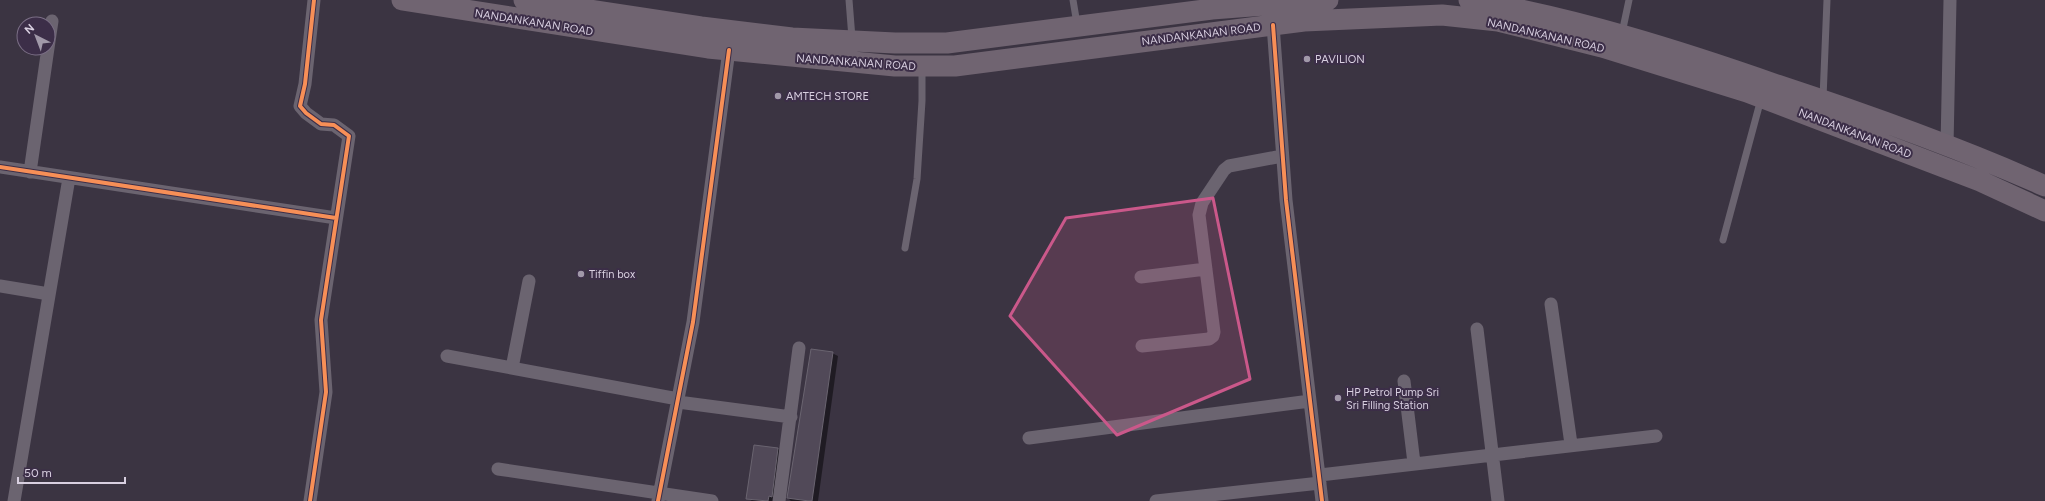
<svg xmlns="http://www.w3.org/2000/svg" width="2045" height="501" viewBox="0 0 2045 501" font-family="Figtree,sans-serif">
  <rect width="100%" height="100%" fill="#3b3442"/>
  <path fill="#0007" d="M832,353L838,356L818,501H791L788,498Z
    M778,449L783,452L773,501H752L747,498Z"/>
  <path fill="#514958" stroke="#6a6470" d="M811,349L833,352L812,501H809L787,498Z
    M754,445L778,448L772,497L769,496L768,501L746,499Z"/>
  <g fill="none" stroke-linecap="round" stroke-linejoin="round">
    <path stroke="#6b6470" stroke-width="7" d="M849,0L852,38
      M1073,0L1077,24
      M1622,33L1629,0
      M1823,98L1827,0
      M1723,240L1761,99
      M905,248L917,179L922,101V67"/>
    <path stroke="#6b6470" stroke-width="13" d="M1273,25L1286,200L1322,501
      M48,48L52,21
      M1947,146L1950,0
      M0,167L336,218
      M30,172L48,48
      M1141,277L1206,269
      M0,286L49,294
      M1551,304L1571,444
      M1477,329L1498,501
      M1142,346L1209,339L1213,336L1214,332L1199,215L1202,203L1224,170L1229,166L1282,156
      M447,356L678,399
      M512,368L529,281
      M1404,381L1414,463
      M678,402L791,417
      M1029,438L1310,401
      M498,469L712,501
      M1320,475L1656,436
      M14,501L69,178
      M310,501L326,392L321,320L349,136L334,125L321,124L306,113L300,106L305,84L314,0
      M658,501L693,322L729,50
      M779,501L799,348
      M1156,501L1320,483"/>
    <path stroke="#706471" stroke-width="21" d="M402,0L708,48L895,66H955L1304,21L1442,15L1498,21L1602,47L1747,92L1980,181L2045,211
      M524,0L701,27L792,38L895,43H947L1212,9L1328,0
      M1469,0C1575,18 1677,50 1777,85C1868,115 1958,147 2045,186"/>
    <g stroke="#3c2e48" stroke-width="6">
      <path id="cycleway" d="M1273,25L1286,200L1322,501
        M0,167L336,218
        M310,501L326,392L321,320L349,136L334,125L321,124L306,113L300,106L305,84L314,0
        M658,501L693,322L729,50"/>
    </g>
    <use href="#cycleway" stroke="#f78f57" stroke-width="4"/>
  </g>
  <path fill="#ca588a" fill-opacity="0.2" stroke="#ca588a" stroke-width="3" stroke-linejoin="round" d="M1213,198L1250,379L1117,435L1010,316L1066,218Z"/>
  <g fill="#a199a9" stroke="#3c2e48" stroke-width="1.5">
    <circle cx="1307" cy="59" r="4"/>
    <circle cx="778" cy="96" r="4"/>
    <circle cx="581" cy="274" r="4"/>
    <circle cx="1338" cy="398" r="4"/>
  </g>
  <g text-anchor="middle" stroke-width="4" stroke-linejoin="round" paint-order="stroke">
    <g font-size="11" fill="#d8cfe0" stroke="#3c2e48">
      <text transform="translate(534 22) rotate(9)" y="4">NANDANKANAN ROAD</text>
      <text transform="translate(1201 34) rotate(-7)" y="4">NANDANKANAN ROAD</text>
      <text transform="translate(1546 35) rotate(13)" y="4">NANDANKANAN ROAD</text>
      <text transform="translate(856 62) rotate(4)" y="4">NANDANKANAN ROAD</text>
      <text transform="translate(1855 133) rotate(21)" y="4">NANDANKANAN ROAD</text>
    </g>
    <g font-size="11" fill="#d8cfe0" stroke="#3c2e48" text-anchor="start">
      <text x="1315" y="63">PAVILION</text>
      <text x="786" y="100">AMTECH STORE</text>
      <text x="589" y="278">Tiffin box</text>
      <text x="1346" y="396">HP Petrol Pump Sri<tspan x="1346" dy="13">Sri Filling Station</tspan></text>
    </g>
  </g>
  <g transform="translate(36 36) rotate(318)"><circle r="19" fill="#3c2e48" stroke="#7a6e85"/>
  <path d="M0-3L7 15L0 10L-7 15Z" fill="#a199a9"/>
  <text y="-6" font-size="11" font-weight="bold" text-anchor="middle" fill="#d8cfe0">N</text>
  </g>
  <path d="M18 477v6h107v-6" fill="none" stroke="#d8cfe0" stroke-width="2"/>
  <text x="24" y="477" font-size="12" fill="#d8cfe0" stroke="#3c2e48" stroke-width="3" paint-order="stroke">50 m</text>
</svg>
